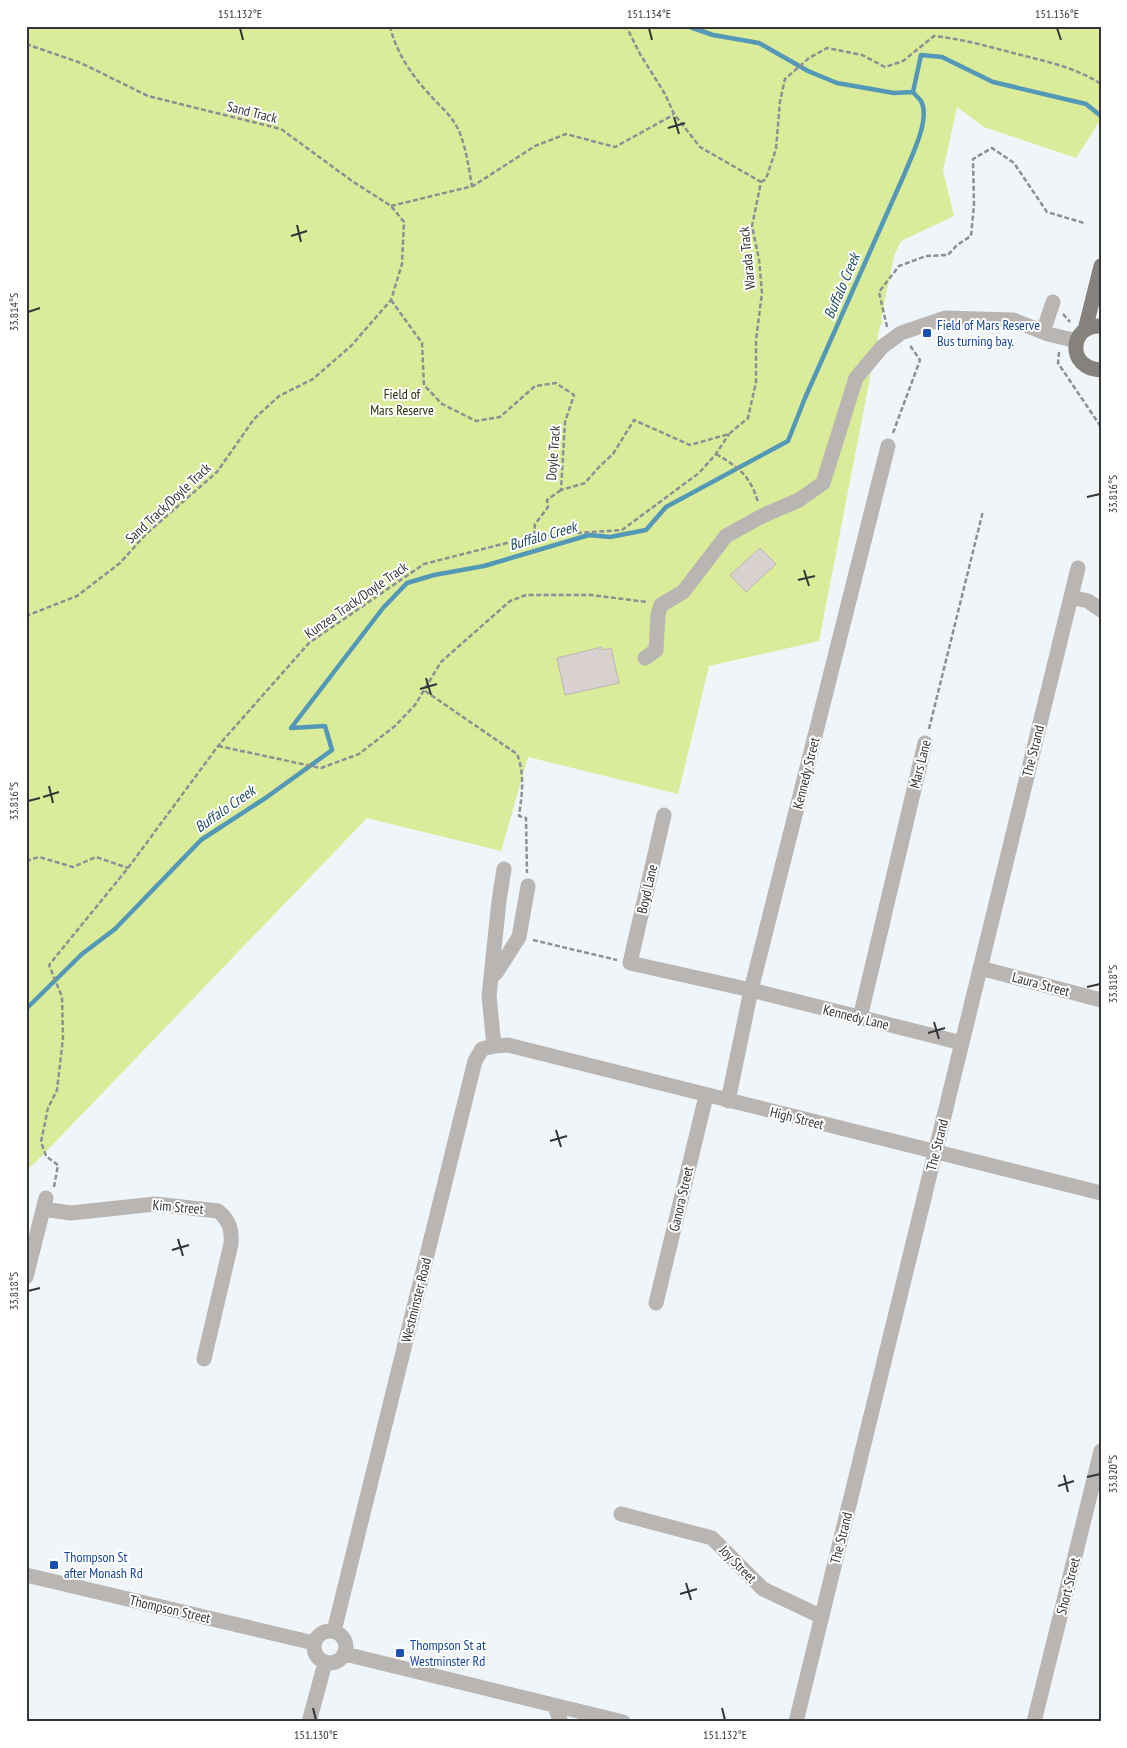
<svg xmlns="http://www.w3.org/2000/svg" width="1127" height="1748" viewBox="0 0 1127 1748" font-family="'PT Sans Narrow',sans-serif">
  <rect width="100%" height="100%" fill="#eff5f9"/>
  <path fill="#daeb99" d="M26,26H1101V119L1076,158L984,127L957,107L943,171L954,216L901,241L894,256L881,320L883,322L880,326L819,641L709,666L678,794L528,757L501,851L367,818L35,1163L26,1170Z"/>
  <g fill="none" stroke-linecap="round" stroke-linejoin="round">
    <path stroke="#5498b8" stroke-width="4.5" d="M687,26L713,35L759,43L808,71L837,83L894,93L913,92
      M913,92L921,55L942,57L993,82L1086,104L1101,116
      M26,1009L82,954L115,929L201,840L267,797L332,750L325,726L291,728L383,608L407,583L434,575L484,566L589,535L610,537L646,530L666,507L788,441L805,398L904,175C911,157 931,119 921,101C919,98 915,95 913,92"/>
  </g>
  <path fill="#d8d1cf" stroke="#bdb6b4" d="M760,548L776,564L746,592L730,575Z
    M602,647L603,650L611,648L619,683L565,695L557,658Z"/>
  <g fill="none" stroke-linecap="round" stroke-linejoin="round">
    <path stroke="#8c9093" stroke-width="2.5" stroke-dasharray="5 2.5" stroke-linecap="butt" d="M390,26C396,53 413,77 431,96C438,104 446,111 452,119C465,136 468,165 472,186
      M26,44L81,63L148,96L281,129L352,181L391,206L404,222L402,264L391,300L351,346L313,379L279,396L254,419L217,472L146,534L120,563L77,596L26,616
      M761,182L766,179L776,149L780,101L785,79L809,58L827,48L862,55L885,67L903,61L934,36C963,39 990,47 1017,54C1045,61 1077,68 1101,84
      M391,206L473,186L535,146L566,134L615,147L673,115
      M391,300L422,343L424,385L442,404L476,421L500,417L535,386L556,383L574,395L565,422L561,490L585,483L599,467L613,454L634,420L690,445L729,434L748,418L756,382V340L762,293L759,259L752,226L761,182L700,147L674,114L665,94L640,54L626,26
      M1063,314L1070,322
      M887,327L879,292L899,266L926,256L948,255L957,245L971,236L974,205L973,159L992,148L1014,163L1047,212L1084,223
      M1059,352L1058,363L1101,427
      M893,433L920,360L909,344
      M716,454C740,468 750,476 758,502
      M534,536L535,524L548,507L547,500L561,490
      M425,691L517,754C525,775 522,794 519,816L526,818L527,873
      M929,729L983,511
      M218,746L321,768L359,754L395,726L415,705L441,662L510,601L526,595H591L647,602
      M26,861L39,857L73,867L96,857L128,868
      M533,940L617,960
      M54,1187L58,1165L46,1156L41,1142L48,1108L57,1090L63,1038L62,997L49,965L128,868L218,746L309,643L424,564L534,536L622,530L699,473L716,454L729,434"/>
    <path stroke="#b8b5b3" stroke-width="15" d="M1043,332L1053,302
      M1071,597L1088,601L1101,610
      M645,658L656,650L658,614L661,605L683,592L726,536L762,516L799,500L823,483L856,378L882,347L901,333L945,318L1013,320L1048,334L1077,341
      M664,815L630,963L751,990L962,1043
      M980,968L1101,1000
      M491,977L496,973L519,937L528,886
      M860,1018L925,743
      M494,1046L489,996L499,901L504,869
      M728,1101L751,990L888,446
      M43,1209L71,1213L155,1204L218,1211C230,1221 232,1230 231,1244L204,1359
      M26,1277L46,1198
      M656,1303L706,1096
      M621,1514L712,1538L763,1589L822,1617
      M26,1575L314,1643
      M314 1647a16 16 0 1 1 32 0a16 16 0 1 1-32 0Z
      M334,1631L475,1061L482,1049L494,1046L508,1045L1101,1193
      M345,1654L623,1722
      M554,1705L561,1722
      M309,1722L325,1663
      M796,1722L1078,568
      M1034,1722L1101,1451"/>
    <path stroke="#85817d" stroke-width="15" d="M1101,326C1069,324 1066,369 1101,370
      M1085,330L1101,266"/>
  </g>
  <path fill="none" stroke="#333537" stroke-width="2" d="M240,28L243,40M649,28L652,40M1057,28L1061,40M674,117L679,134M668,128L685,123M297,225L301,242M291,236L307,231M28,312L40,308M1087,497L1100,494M804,570L809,586M798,580L815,576M426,678L431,695M420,689L437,684M49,786L53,803M43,797L59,792M28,801L40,798M1087,987L1100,984M934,1022L939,1039M928,1033L945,1028M556,1130L561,1147M550,1141L567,1136M178,1239L183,1256M172,1250L189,1245M28,1291L40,1288M1064,1475L1068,1492M1087,1477L1100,1474M1058,1486L1074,1481M686,1583L691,1600M680,1594L697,1589M313,1708L316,1720M722,1708L725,1720"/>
  <g fill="#1a4fb4" stroke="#fff" stroke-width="2">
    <rect x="922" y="328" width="10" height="10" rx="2.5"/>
    <rect x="49" y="1560" width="10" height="10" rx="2.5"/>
    <rect x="395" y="1648" width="10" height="10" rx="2.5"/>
  </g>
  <g text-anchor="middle" stroke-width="4" stroke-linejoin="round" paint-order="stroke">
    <g font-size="14" fill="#333537" stroke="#fff">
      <text transform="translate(252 112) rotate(14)" y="5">Sand Track</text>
      <text transform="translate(747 258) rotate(-96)" y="5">Warada Track</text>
      <text transform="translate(553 453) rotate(-86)" y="5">Doyle Track</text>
      <text transform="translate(168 503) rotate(-43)" y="5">Sand Track/Doyle Track</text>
      <text transform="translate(356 600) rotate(-35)" y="5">Kunzea Track/Doyle Track</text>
      <text transform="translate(1033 751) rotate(-76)" y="5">The Strand</text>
      <text transform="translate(920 764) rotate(-76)" y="5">Mars Lane</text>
      <text transform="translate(806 773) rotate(-76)" y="5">Kennedy Street</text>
      <text transform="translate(647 889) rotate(-77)" y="5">Boyd Lane</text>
      <text transform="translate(1041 984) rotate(15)" y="5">Laura Street</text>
      <text transform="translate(856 1017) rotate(14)" y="5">Kennedy Lane</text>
      <text transform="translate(797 1118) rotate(14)" y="5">High Street</text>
      <text transform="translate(937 1145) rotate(-76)" y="5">The Strand</text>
      <text transform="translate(681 1199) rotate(-77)" y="5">Ganora Street</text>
      <text transform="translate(178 1207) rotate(5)" y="5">Kim Street</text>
      <text transform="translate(416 1300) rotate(-76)" y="5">Westminster Road</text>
      <text transform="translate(841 1538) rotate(-76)" y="5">The Strand</text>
      <text transform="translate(738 1564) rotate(46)" y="5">Joy Street</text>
      <text transform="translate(1068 1586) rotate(-76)" y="5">Short Street</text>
      <text transform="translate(170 1609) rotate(13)" y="5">Thompson Street</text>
    </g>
    <g font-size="14" fill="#164399" stroke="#fff" text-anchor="start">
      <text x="937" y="330">Field of Mars Reserve<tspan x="937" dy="16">Bus turning bay.</tspan></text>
      <text x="64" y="1562">Thompson St<tspan x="64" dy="16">after Monash Rd</tspan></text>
      <text x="410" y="1650">Thompson St at<tspan x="410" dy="16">Westminster Rd</tspan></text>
    </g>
    <g font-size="14" fill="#2a300b" stroke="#fff">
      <text x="402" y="399">Field of<tspan x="402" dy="16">Mars Reserve</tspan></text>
    </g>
    <g font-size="15" font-style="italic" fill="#234d60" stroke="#fff">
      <text transform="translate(842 286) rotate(-67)" y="5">Buffalo Creek</text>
      <text transform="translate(543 536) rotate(-16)" y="5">Buffalo Creek</text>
      <text transform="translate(225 809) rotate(-35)" y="5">Buffalo Creek</text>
    </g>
  </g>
  <rect width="1127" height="1748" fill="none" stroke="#ffffff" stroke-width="55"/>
  <rect x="28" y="28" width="1072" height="1692" fill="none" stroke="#333537" stroke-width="2"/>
  <g font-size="12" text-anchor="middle" fill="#333537">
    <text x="240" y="18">151.132°E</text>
    <text x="649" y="18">151.134°E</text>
    <text x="1057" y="18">151.136°E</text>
    <text transform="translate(14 312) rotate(-90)" y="4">33.814°S</text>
    <text transform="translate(1113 494) rotate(-90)" y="4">33.816°S</text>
    <text transform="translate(14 801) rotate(-90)" y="4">33.816°S</text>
    <text transform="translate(1113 984) rotate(-90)" y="4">33.818°S</text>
    <text transform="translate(14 1291) rotate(-90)" y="4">33.818°S</text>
    <text transform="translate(1113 1474) rotate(-90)" y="4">33.820°S</text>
    <text x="316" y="1739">151.130°E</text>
    <text x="725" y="1739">151.132°E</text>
  </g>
</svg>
